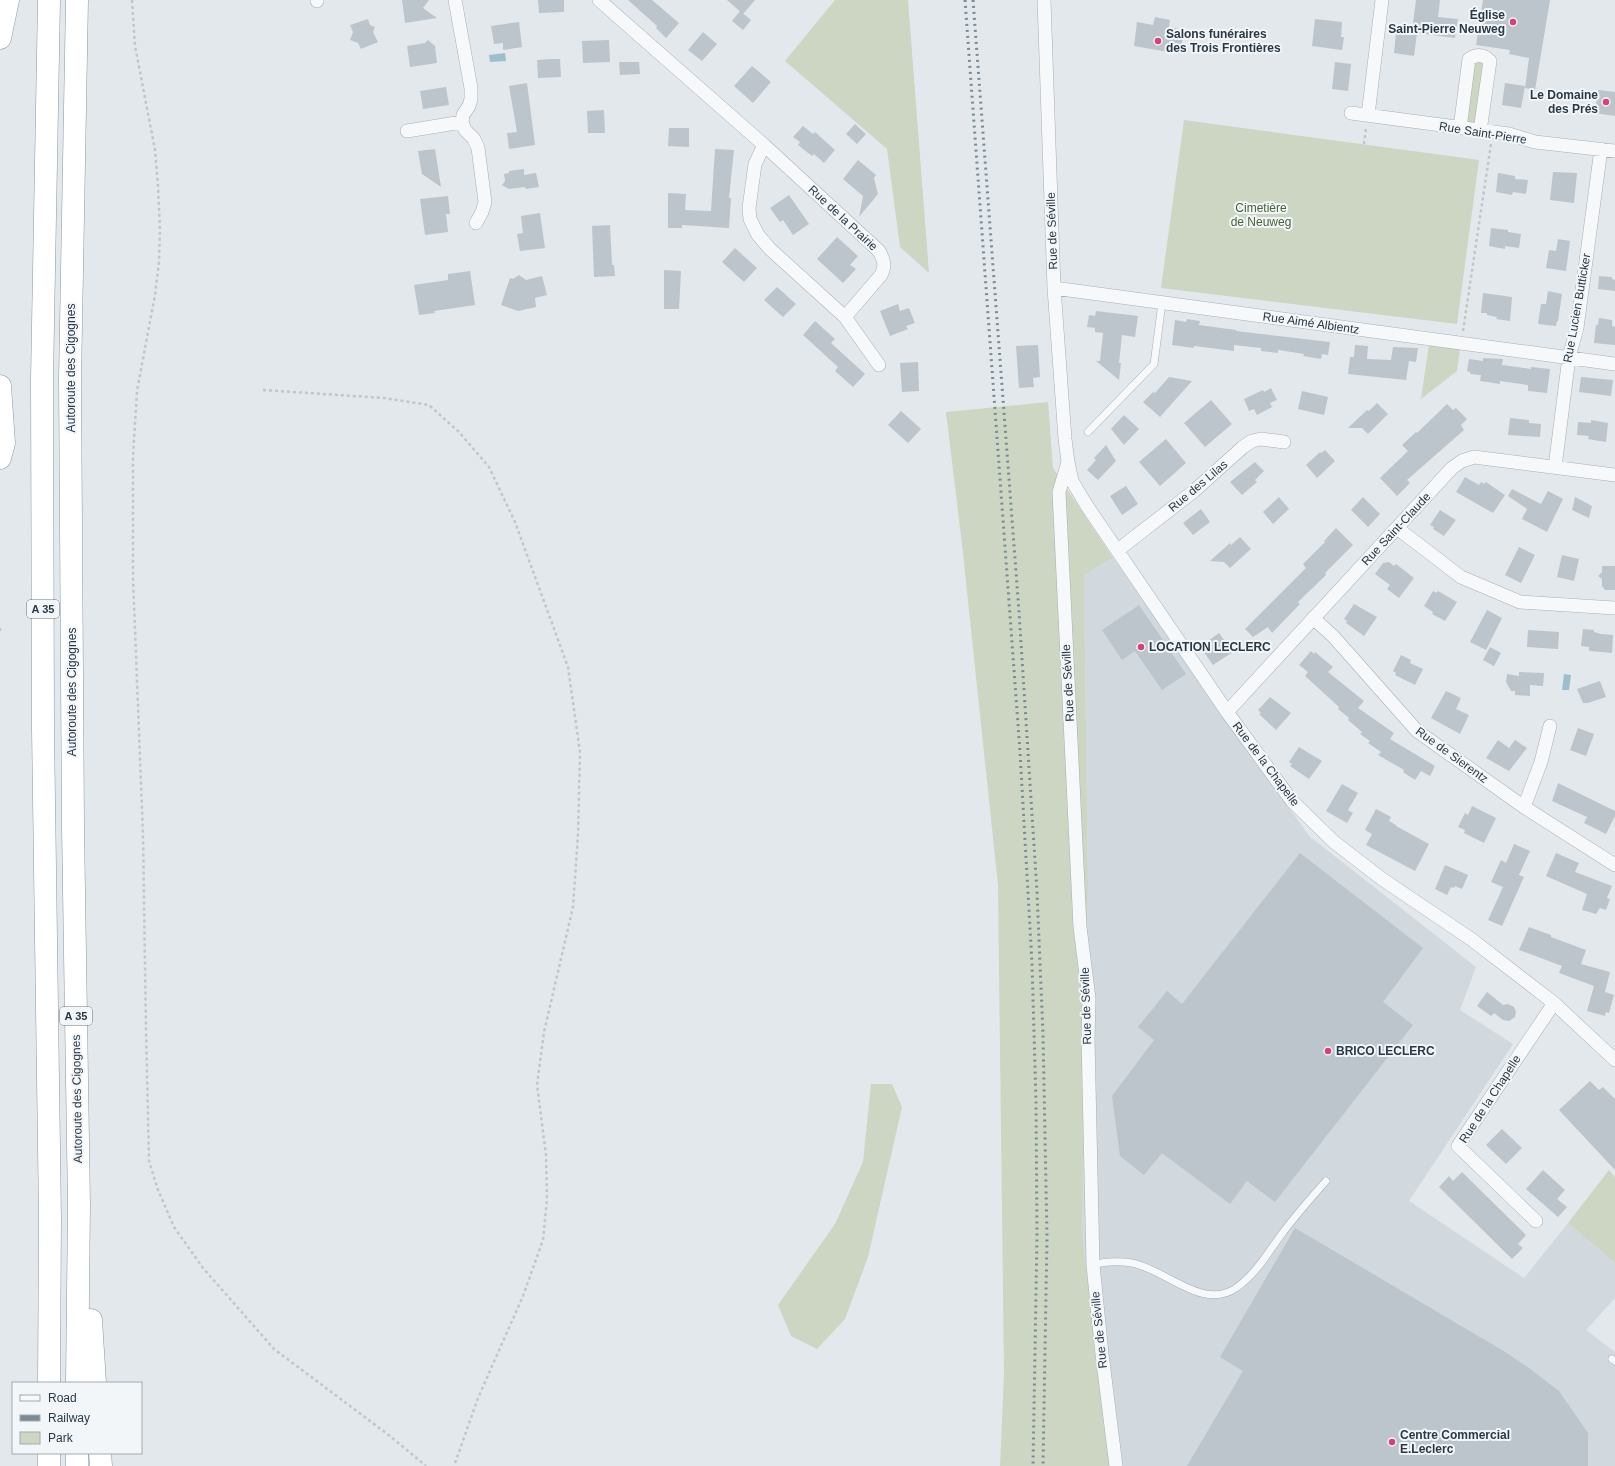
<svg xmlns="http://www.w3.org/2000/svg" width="1615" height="1466" viewBox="0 0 1615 1466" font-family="Arial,sans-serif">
  <rect width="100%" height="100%" fill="#e3e8ec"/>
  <path fill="#d1d8de" d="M1113,558L1309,836L1476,967L1460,1010L1513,1044L1409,1201L1524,1278L1568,1223L1615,1263V1298L1586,1330L1615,1352V1466H1110V1444L1082,1235L1088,886L1084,575Z"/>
  <path fill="#ccd6c3" d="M835,0H908L929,273L900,247L887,149L785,61Z
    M1485,56L1480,131L1460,128L1469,59Z
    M1184,120L1479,160L1457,324L1161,288Z
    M1429,344L1460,349L1457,371L1421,399Z
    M1048,402L1053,468L1113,558L1084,575L1088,886L1082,1235L1110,1444V1466H1000L1004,1374L998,885L962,544L946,412Z
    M871,1084H892L902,1107L868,1257L845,1319L817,1349L791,1336L778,1305L835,1224L863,1162Z
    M1609,1170L1615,1177V1263L1568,1223Z"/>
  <path fill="#9cbecd" d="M505,53L506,61L490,62L489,55Z
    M1564,674L1571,675L1569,690H1562Z"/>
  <path fill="#bcc5cc" d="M402,0H429L423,8L437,18L405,23Z
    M538,0H564V12L539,13Z
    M628,0H652L679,23L666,38L656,28L657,26Z
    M727,0H755L743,14Z
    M1416,0H1440L1438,17L1458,19L1455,38L1417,33L1414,56L1394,53L1396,33L1404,35L1405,30L1412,31Z
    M1483,0H1550L1535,90L1525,88L1529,58L1509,54L1510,50L1476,45Z
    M740,11L751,20L743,30L732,21Z
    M1155,17L1170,20L1169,27L1184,30L1180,54L1134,46L1137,22L1153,25Z
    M368,19L370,25L375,27L373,32L378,42L361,49L358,43L350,40L353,32L350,25Z
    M1315,19L1342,22L1341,37H1344L1342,50L1312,46Z
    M519,22L522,47L503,50V43L494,44L491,26Z
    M703,32L717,44L702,61L688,50Z
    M428,40L435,46L437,63L410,67L407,46L425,43Z
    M609,40L610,62L583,63L582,41Z
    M551,59H560L561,77L538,78L537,60Z
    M619,62H639L640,74L620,75Z
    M1335,62L1351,64L1348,91L1332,89Z
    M752,66L771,82L753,103L734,86Z
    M527,83L535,145L509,149L507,133L517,132L509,86Z
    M1505,83L1525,86L1521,108L1502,105Z
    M446,87L449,105L423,109L420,91Z
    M1598,90L1615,92V116L1595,113Z
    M604,110L605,133H588L587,111Z
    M855,124L866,134L857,144L846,134Z
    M803,126L813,134L815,132L835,150L824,163L814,154L812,156L798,145L800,142L793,137Z
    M669,128H689V147L668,146Z
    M435,149L441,187L422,174L418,151Z
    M715,149L734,150L729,198H731L729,228L682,225V228H668V193L686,194L685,210L711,211Z
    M858,160L876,175L874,178L878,194L859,217L863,196L843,179Z
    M524,169V175L536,173L539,187L526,189L525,187L509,189L502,185L505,181L504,174L509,173V171Z
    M1553,172L1577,173L1574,203L1550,200Z
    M1498,173L1515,176V179L1528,180L1526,194L1513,192L1512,195L1496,192Z
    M789,195L809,224L793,235L783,220L780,222L770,208Z
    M448,196L450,214H446L448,232L425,235L420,199Z
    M540,213L545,248L520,251L517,234L523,233L521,216Z
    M610,225L612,265H614L615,276L594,277L592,226Z
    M1491,228L1508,230V232L1521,234L1519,248L1505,246V249L1489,246Z
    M837,237L858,256L850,265L856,269L843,283L817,259Z
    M1558,239L1570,241L1566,271L1546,268L1549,250L1556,251Z
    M735,248L757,268L744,282L722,262Z
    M664,270L681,271L679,309H664Z
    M470,271L475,305L434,311L435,313L419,315L414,285L448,280V274Z
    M519,275L526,280L542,276L547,295L535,298L536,307L518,311L501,305L510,278L513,279Z
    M1599,276L1612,277V279L1615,280V291L1598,289Z
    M777,287L796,304L783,317L764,300Z
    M1548,291L1562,294L1558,321H1557L1556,326L1538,324L1541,304H1546Z
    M1483,293L1512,297L1510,321L1496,319L1497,317L1487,315V313H1481Z
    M898,304L900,311L909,308L915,323L906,326L908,329L890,336L880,311Z
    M1096,311L1138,316L1135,337L1122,335L1119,363H1121L1119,380L1096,361H1100L1103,333L1095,332V328L1087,327L1089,315L1095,316Z
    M1599,318L1612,320V326L1615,327V345L1594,343L1596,325H1598Z
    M1187,319L1200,321L1199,325L1236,330V331L1330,342L1328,355L1322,354L1321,359L1303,356L1304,354L1278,350V353L1261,351V348L1234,345V351L1194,346V348L1172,345L1175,320L1186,322Z
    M815,321L835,339L831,343L865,374L853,387L835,371L838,367L803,335Z
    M1038,345L1040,377L1033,378L1034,387L1019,388L1016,346Z
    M1355,345L1368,346L1367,359L1390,360H1391L1393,347L1418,348L1416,362L1409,361L1406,380L1348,374L1350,357H1354Z
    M1483,358L1503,359L1502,365L1531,369V367L1550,369L1547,393L1528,391V385L1500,381V384L1480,381L1481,375L1470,374V372L1467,371L1469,359L1483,361Z
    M918,362L919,391L902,392L900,363Z
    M1169,377L1192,381L1160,417L1143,402L1153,392L1155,393Z
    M1581,377L1613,380L1611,396L1579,392Z
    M1271,388L1277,400L1270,403L1272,407L1257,415L1254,409L1249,411L1244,399L1263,390L1264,392Z
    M1302,391L1328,397L1324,415L1298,409Z
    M1211,400L1232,424L1205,447L1184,423Z
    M1377,403L1388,414L1368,434L1362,428H1348L1367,410L1369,411Z
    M1447,404L1453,410L1456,408L1467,419L1461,425L1464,430L1407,480L1410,483L1397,496L1380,478L1408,451L1402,445L1416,432L1417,433Z
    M901,411L921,429L908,443L888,425Z
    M1124,415L1139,429L1124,445L1111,429Z
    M1510,418L1529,420V423L1541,424L1540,437L1508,435Z
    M1591,420L1608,423L1606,442L1588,439L1589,436L1577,435L1578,422L1591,423Z
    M1166,439L1186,463L1160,486L1139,462Z
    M1106,445L1116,461L1098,480L1087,470L1096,460L1094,458Z
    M1325,450L1335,461L1317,478L1306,465L1320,452L1321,453Z
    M1255,462L1264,471L1255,480L1257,482L1242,495L1230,482Z
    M1465,477L1479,485L1481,482L1484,484L1486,482L1505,495L1493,513L1456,492Z
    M1126,486L1138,504L1122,515L1110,496Z
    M1512,489L1541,504L1548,491L1563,499L1547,532L1522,519L1527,509L1508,496Z
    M1279,497L1289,509L1273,524L1263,512Z
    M1363,497L1380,514L1368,527L1351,510Z
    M1575,497L1592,506L1589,518L1572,510Z
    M1201,509L1210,522L1193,535L1183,523Z
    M1440,510L1456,520L1444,536L1433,529L1434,527L1430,525Z
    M1336,528L1353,545L1325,573L1326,575L1298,602L1300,604L1272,633L1268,627L1253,637L1245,629L1306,568L1303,564L1325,542L1324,541Z
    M1240,537L1251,549L1230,568L1224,562L1210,561L1230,543L1231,545Z
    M1519,547L1535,555L1521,583L1505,575Z
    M1562,555L1579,559L1574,581L1557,577Z
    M1389,562L1394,566L1396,564L1414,578L1399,598L1387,589L1390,585L1375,574L1383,563Z
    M1602,566H1615V590H1605L1602,586V579L1598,576L1602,572Z
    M1433,591L1436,593L1438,591L1457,602L1445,621L1432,614L1433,612L1424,606Z
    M1354,604L1377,617L1364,636L1346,623L1347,621L1344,619Z
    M1139,605L1186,674L1162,690L1135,651L1122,660L1102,630Z
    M1487,610L1502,618L1486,650L1470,642Z
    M1583,629L1594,630V632L1601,634L1613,635L1612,653L1589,651V647L1581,646Z
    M1528,630L1559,632L1558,649L1527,647Z
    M1219,633L1233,652L1213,665L1201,648L1206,645L1205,643Z
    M1490,647L1501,653L1494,666L1483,660Z
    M1311,651L1314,654L1315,652L1333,667L1328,672L1364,701L1358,708L1394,733L1390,739L1435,766L1430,776L1421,771L1415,780L1403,772L1404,770L1378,755L1381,752L1368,743L1370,741L1360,734L1362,732L1348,720L1349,718L1338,709L1339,707L1305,676L1308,672L1299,665Z
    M1401,655L1411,660L1410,663L1423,669L1415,685L1395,675L1396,673L1393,671Z
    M1519,672L1544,673L1543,686L1530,685V696L1515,695V691H1511L1506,682L1507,674L1519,676Z
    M1600,681L1606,697L1588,703H1583L1577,689Z
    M1446,691L1461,698L1456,709L1469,715L1460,734L1431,718Z
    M1270,697L1291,713L1276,730L1259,714L1261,713L1258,710Z
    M1578,728L1594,734L1586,756L1570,750Z
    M1498,740L1509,748L1515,740L1527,748L1509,771L1486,758Z
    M1299,747L1322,761L1309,779L1290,766L1292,764L1289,762Z
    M1558,783L1615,811V816L1606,834L1584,823L1587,817L1552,801Z
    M1342,784L1358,793L1348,810L1353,813L1347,823L1326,811Z
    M1472,806L1496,818L1484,843L1464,833L1465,830L1458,827L1465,813L1468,815Z
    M1376,809L1391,817L1389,821L1396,825V826L1429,844L1415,871L1366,845L1372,834L1365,830Z
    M1514,844L1530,851L1519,875L1524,877L1502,926L1488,920L1503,887L1491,882L1501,860L1506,863Z
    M1300,853L1423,948L1383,1002L1413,1025L1275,1202L1247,1181L1230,1204L1162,1153L1144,1175L1120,1156L1112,1096L1154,1040L1138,1027L1167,991L1182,1004Z
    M1556,853L1579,863L1575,872L1612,886L1607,898L1610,899L1606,910L1600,908L1596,914L1582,910L1587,894L1546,876Z
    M1445,865L1468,875L1462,889L1455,886L1454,888L1451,887L1447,895L1435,889Z
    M1529,927L1551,935V937L1586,950L1581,964L1610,972L1605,992L1614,995L1609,1013L1606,1012L1605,1016L1587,1011L1594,986L1559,973L1562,966L1519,950Z
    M1487,992L1503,1005L1508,1004L1514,1007L1516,1012L1515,1017L1509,1021L1503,1020L1494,1013L1491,1016L1477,1006Z
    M1590,1081L1599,1090L1603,1087L1615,1099V1170L1559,1110Z
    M1502,1129L1522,1148L1506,1164L1486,1145Z
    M1543,1170L1565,1190L1557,1199L1567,1207L1558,1217L1526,1189Z
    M1462,1172L1526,1235L1518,1244L1523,1248L1512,1259L1439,1187L1449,1176L1453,1181Z
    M1295,1228L1502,1350L1529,1368L1559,1391L1588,1433V1466H1187L1243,1371L1220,1357Z"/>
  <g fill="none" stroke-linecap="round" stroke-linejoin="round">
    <g stroke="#a7b0b7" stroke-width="8">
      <path id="lane" d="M1088,432L1154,364L1162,303
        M1093,1265C1106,1261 1119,1261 1132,1263C1165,1269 1203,1311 1236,1288C1255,1275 1268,1253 1281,1235C1295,1216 1310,1199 1326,1181
        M1612,1359L1615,1361"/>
    </g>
    <g stroke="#a7b0b7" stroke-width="14">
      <path id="street" d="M317,0V1
        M455,0L471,88V99L469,106L463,115L462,122L465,130L474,139L478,148L485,202L482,212L476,223
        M599,0L764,145L879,251C884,260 886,266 881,275L845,317
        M1044,0L1054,288L1065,439L1068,462L1072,481L1087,506L1227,712L1292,801L1334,842L1382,879L1471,939L1554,1003L1615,1060
        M1351,113L1509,134L1535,142L1615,151
        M1368,115L1382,0
        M1460,128L1469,59C1477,54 1483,54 1490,61L1480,131
        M407,131L462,122
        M764,145L755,164L749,208L750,219L758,235L770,249L845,317L879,365
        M1054,288L1615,364
        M1068,462L1059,492L1080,927L1089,999L1088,1039L1093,1265L1102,1354L1116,1466
        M1555,467L1569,357L1577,328L1601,149
        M1397,528L1461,577L1520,602L1615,608
        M1118,550L1194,491L1243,447L1252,441L1261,439L1284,442
        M1313,618L1333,636L1417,731L1524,807L1615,865
        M1227,712L1452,468L1462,461L1474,457L1615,475
        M1524,807L1541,762L1550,726
        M1536,1221L1458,1146L1554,1003"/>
    </g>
    <g stroke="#8999a3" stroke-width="23">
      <path id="highway" d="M77,0L70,379L73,827L79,1206L77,1383
        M0,38L8,0
        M0,386L4,443L0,458
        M91,1320L95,1383
        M49,1383L50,1218L43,729L42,379L49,0
        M100,1453L101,1466
        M49,1466V1453
        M77,1466V1453"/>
    </g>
    <path stroke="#c1c6ca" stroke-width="2.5" stroke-dasharray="3 3" stroke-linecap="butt" d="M132,0L135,46L155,150L158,186L160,230L159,262L155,295L137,391L133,456V578L143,835L146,1030L149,1161L158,1190L174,1227L203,1268L274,1349L390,1436L426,1466
      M1364,144L1366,128
      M1463,331L1491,144
      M263,390L384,398L429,405L459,432L489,467L515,522L568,667L580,752L578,835L573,907L544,1032L537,1085L546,1155L547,1199L543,1240L523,1296L478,1398L454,1466
      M0,628V634"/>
    <use href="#lane" stroke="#f6f8f9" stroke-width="7"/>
    <use href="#street" stroke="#f6f8f9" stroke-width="13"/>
    <use href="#highway" stroke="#fff" stroke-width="22"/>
    <path stroke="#7b8b96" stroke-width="3" stroke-dasharray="2 4" stroke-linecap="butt" d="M965,0L1020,752L1032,963L1036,1102L1037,1235L1033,1466
      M973,0L1019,612L1037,892L1043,1034L1047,1237L1043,1466"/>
  </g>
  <g fill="#d64277" stroke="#f3f6f9" stroke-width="1.5">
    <circle cx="1513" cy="22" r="4"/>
    <circle cx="1158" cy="41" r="4"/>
    <circle cx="1606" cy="102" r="4"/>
    <circle cx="1141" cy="647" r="4"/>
    <circle cx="1328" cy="1051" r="4"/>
    <circle cx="1392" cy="1442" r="4"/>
  </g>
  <g text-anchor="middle" stroke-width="4" stroke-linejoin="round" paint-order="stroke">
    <g fill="#f3f6f9" stroke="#66727b" stroke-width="1">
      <rect x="27" y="600" width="32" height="18" rx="3"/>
      <rect x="60" y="1007" width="32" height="18" rx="3"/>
    </g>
    <g font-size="11" font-weight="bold" fill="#293945">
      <text x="43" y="613">A 35</text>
      <text x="76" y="1020">A 35</text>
    </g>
    <g font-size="12" font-weight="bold" fill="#293945" stroke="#f3f6f9" text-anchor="start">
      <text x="1505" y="19" text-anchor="end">Église<tspan x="1505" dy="14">Saint-Pierre Neuweg</tspan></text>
      <text x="1166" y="38">Salons funéraires<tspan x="1166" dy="14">des Trois Frontières</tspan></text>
      <text x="1598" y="99" text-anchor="end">Le Domaine<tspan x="1598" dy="14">des Prés</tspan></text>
      <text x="1149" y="651">LOCATION LECLERC</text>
      <text x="1336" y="1055">BRICO LECLERC</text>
      <text x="1400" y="1439">Centre Commercial<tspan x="1400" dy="14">E.Leclerc</tspan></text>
    </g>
    <g font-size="12" fill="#293945" stroke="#f3f6f9">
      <text transform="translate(1483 133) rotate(9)" y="4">Rue Saint-Pierre</text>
      <text transform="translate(843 218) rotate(43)" y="4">Rue de la Prairie</text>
      <text transform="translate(1052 231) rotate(-92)" y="4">Rue de Séville</text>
      <text transform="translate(1577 308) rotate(-80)" y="4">Rue Lucien Butticker</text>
      <text transform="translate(1311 323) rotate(8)" y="4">Rue Aimé Albientz</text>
      <text transform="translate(71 368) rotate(-90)" y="4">Autoroute des Cigognes</text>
      <text transform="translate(1198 486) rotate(-40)" y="4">Rue des Lilas</text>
      <text transform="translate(1396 529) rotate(-47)" y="4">Rue Saint-Claude</text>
      <text transform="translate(1068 683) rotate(-93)" y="4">Rue de Séville</text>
      <text transform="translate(72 692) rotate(-90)" y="4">Autoroute des Cigognes</text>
      <text transform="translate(1452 755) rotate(36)" y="4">Rue de Sierentz</text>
      <text transform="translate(1266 764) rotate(53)" y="4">Rue de la Chapelle</text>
      <text transform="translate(1086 1006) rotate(-92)" y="4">Rue de Séville</text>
      <text transform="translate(77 1099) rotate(-91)" y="4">Autoroute des Cigognes</text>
      <text transform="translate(1490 1099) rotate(-57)" y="4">Rue de la Chapelle</text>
      <text transform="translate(1099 1330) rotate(-96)" y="4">Rue de Séville</text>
    </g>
    <g font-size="12" fill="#476236" stroke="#f3f6f9">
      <text x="1261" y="212">Cimetière<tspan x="1261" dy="14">de Neuweg</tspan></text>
    </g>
  </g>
  <rect x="12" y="1382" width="130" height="72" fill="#f3f6f9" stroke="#a2aab1"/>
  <rect x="20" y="1395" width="20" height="6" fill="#f6f8f9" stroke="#a2aab1"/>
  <text x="48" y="1402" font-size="12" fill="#293945">Road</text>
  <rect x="20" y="1415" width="20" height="6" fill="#7b8b96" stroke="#a2aab1"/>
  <text x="48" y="1422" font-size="12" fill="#293945">Railway</text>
  <rect x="20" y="1432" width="20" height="12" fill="#ccd6c3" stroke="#a2aab1"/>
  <text x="48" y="1442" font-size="12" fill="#293945">Park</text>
</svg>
